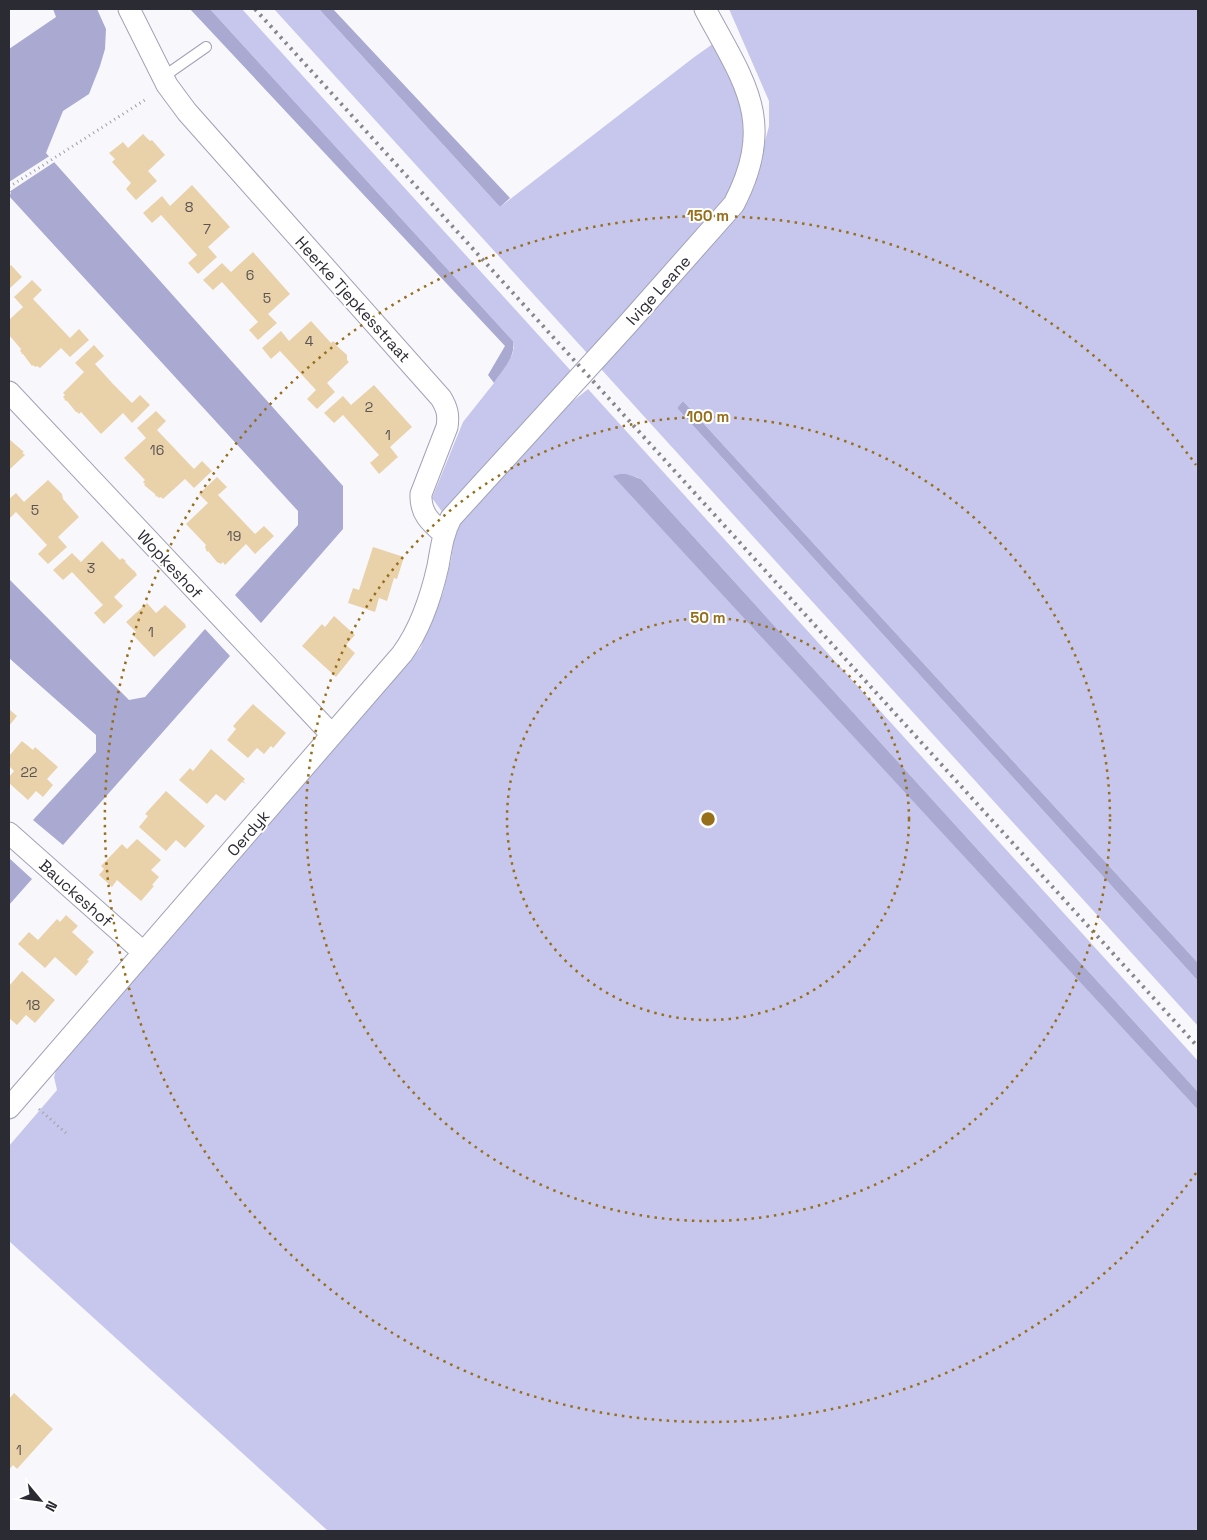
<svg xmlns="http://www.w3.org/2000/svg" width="1207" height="1540" viewBox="0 0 1207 1540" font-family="'Space Grotesk',sans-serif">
  <rect width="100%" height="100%" fill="#f8f8fc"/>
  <path fill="#c7c7ed" d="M210,9H242L572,372L443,513L432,498L463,422L494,383L512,355L514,347L513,341Z
    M274,9H319L500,207L693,58L714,43C725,62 742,92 744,114C745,128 742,162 737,175C730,192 720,207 709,221L587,353Z
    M729,9H1198V963L683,401L677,408L1198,981V1026L601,369L613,349L763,149L769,126V101Z
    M588,389L1198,1061V1092L641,479L636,477L614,476L1198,1110V1531H328L9,1241V1146L57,1090L54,1077L57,1067L420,649L443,593L451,560L455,530L476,503L557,414Z"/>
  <path fill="#a9a9d1" d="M53,9H97L106,29L105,49L100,66L89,94L63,111L46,153L343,486V529L261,623L235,595L298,525V511L9,196L11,193L9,190V49L56,17Z
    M190,9H210L513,341C516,357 502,370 494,383L488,375L505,346Z
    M319,9H333L510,198L500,207Z
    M683,401L1198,963V981L677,408Z
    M620,474H626L641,479L1198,1092V1110L613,476Z
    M9,579L129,700L145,697L205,629L230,656L63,845L33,820L96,752V735L9,658Z
    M9,858L32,879L9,905Z"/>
  <path fill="#f8f8fc" d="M51,155L56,161L9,192V182Z"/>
  <path fill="#e9d1aa" d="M143,134L150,141L152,140L165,155L148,171L157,181L136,200L126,189L131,183L112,162L115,159L109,153L123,142L128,148Z
    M192,185L230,227L208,247L217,257L198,274L188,263L197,255L161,215L152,223L143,213L162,196L170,206Z
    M253,252L290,294L268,314L277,323L258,340L249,330L258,322L239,301L222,282L213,290L203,280L222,263L231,272Z
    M11,265L22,277L9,289V267Z
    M32,280L42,290L33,299L70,338L79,329L89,340L70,357L61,348L40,368L37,366L35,367L33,365L32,366L23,354H21L22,353L20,351L21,349L9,335V320L23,307L14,297Z
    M311,321L331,343L333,341L337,344L336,345L347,355V360L349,362L327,383L335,392L317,409L307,399L316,390L280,351L271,359L262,348L281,331L289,341Z
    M94,345L104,356L95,364L113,384L132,403L140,395L150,405L132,423L123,413L101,434L81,412L79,414L77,412H76L67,401L64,400L65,399L63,397L65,395L63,393L84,372L75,363Z
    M374,385L412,427L390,447L398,457L379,474L370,463L379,455L343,415L334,423L324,413L343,396L351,405Z
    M156,411L166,421L157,430L175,449L194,469L202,461L212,471L194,488L185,479L163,499L161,497L159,498L157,496L156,497L155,494L144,485L145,484L143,482L145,480L124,458L146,438L137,428Z
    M9,439L24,452L22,453L25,455L9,470Z
    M217,477L227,487L218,495L255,534L264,526L274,536L255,554L246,544L225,565L223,562L221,564L217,562L208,551L207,552L205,547L206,545L186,524L208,503L199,494Z
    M48,480L62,494L63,499L79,517L58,537L67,547L48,564L38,554L47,545L16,512L9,519V499L16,493L24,502Z
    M102,541L120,560L122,558L126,561L125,562L134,571V570L137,575L114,597L123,606L104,624L94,613L103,605L72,572L63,580L53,570L72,553L81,562Z
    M373,547L404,557L397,579L394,578L387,601L379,598L375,612L348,603L353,588L359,590Z
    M147,603L156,613L165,605L185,624L186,627L154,657L133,635L136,632L126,622Z
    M334,616L355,635L346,645L355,653L336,677L302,646L322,624L325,627Z
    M253,704L286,733L273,748L271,746L264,754L257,748L248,758L227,740L236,729L233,726Z
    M9,709L17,716L9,726Z
    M22,741L33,750L35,747L58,767L47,779L53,785L43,797L36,791L28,800L9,783V777L14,771L9,766V756Z
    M211,749L245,779L243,781L246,784L242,782L225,801L216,794L207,804L179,780L190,768L193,771Z
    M166,791L205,826L185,848L176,840L166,851L139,827L148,816L145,814Z
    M137,839L161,860L151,870L159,877L152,885L154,886L141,901L117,880L112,887L99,875L104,869L101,866L122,844L127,849Z
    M66,915L78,926L72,932L94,952L87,960L89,961L76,976L55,957L45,968L18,944L29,932L38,940L57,919L60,922Z
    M22,971L55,1000L35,1023L26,1015L17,1025L9,1018V986Z
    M14,1393L53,1429L17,1469L13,1465L9,1470V1399Z"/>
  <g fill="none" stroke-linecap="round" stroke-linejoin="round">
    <g stroke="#a2a2b8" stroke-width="12">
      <path id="service" d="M163,77L206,47"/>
    </g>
    <g stroke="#a2a2b8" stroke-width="23">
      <path id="minor" d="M129,9L167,85L187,112L441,398C447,408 449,415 447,427L421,494C420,513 430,522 444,534
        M9,392L332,735
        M9,833L143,952
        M9,1108L402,654C421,628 431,597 438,566C441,549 443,533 451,518L626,326L734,204C777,121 744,82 705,9"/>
    </g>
    <path stroke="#9e9ea5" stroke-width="3" stroke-dasharray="1 4" stroke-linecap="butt" d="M9,187L148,98
      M39,1109L67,1134"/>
    <use href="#service" stroke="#fff" stroke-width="10"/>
    <use href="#minor" stroke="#fff" stroke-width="21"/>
    <path stroke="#86868c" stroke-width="4" stroke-dasharray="2.5 5" stroke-linecap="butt" d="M255,9L1198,1047"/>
  </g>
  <g fill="none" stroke="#976e19" stroke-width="2.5" stroke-dasharray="2.5 5">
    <circle cx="708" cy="819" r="201"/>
    <circle cx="708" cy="819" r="402"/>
    <path d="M1196 1173A603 603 0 1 1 1196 465"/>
  </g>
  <g text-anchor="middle" stroke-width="4" stroke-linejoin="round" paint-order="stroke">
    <g font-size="14" fill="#5a5452">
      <text x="189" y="212">8</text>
      <text x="207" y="234">7</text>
      <text x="250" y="280">6</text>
      <text x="267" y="303">5</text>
      <text x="309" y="346">4</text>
      <text x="369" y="412">2</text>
      <text x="388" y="440">1</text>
      <text x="157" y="455">16</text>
      <text x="35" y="515">5</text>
      <text x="234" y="541">19</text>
      <text x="91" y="573">3</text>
      <text x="151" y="637">1</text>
      <text x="29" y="777">22</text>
      <text x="33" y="1010">18</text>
      <text x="19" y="1455">1</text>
    </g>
    <g font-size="16" fill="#2b2b34" stroke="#fff">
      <text transform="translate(658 290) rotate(-48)" y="6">Ivige Leane</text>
      <text transform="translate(353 299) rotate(48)" y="6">Heerke Tjepkesstraat</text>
      <text transform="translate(170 564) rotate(47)" y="6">Wopkeshof</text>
      <text transform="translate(248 833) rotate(-49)" y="6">Oerdyk</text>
      <text transform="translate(76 893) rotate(42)" y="6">Bauckeshof</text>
    </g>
  </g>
  <circle cx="708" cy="819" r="8" fill="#976e19" stroke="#fff" stroke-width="2.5"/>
  <g font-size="15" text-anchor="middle" font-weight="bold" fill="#976e19" stroke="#fff" stroke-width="4" stroke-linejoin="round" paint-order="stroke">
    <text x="708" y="221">150 m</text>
    <text x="708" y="422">100 m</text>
    <text x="708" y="623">50 m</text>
  </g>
  <rect width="1207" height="1540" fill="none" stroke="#2b2b34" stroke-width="20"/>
  <g transform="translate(40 1500) rotate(119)" stroke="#ffffff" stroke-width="4" paint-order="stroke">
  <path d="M0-4L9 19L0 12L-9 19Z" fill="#2b2b34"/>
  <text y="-8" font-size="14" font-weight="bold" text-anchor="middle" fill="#2b2b34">N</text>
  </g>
</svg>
